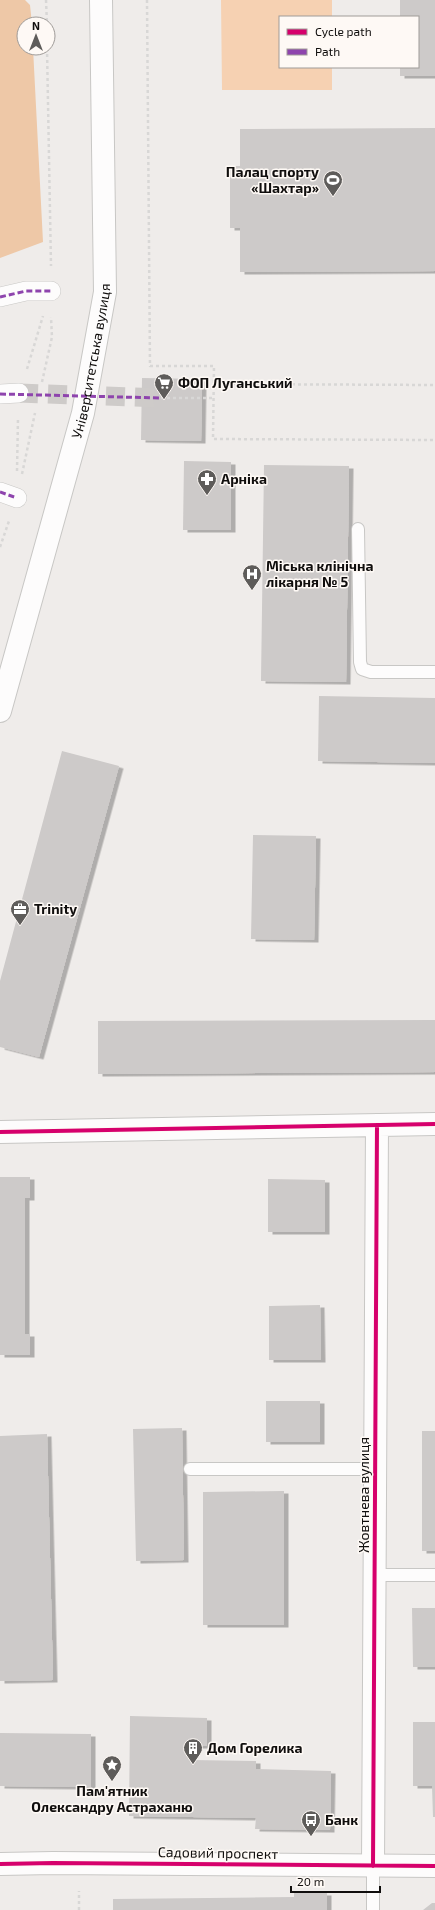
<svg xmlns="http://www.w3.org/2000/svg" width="435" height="1910" viewBox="0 0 435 1910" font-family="'Exo 2',sans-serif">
  <defs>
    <filter id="shadow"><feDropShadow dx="4.5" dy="2.5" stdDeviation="0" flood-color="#0004"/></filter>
  </defs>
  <rect width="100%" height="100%" fill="#efecea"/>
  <path fill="#f6d1b2" d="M221,0H332V17H280V67H332V90H222Z"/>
  <path fill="#eec8a7" d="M0,0H25L30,5L32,24H24V48H33L43,242L0,258Z"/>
  <path fill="#cdcac9" filter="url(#shadow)" d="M400,0H435V76H400V67H418V17H400Z
    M435,128V271L240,272V228H230V166H240V129Z
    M142,378L202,379L201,441L141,440Z
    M184,461L231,462V530H183Z
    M264,465L349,466L346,682L261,681Z
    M319,696L435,698V763L318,761Z
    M62,751L119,766L39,1057L0,1047V981Z
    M253,835L316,836L314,940L251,939Z
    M435,1020V1072L98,1074V1021Z
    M0,1177H30V1198H25V1334H30V1355H0Z
    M268,1179L325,1180V1232H268Z
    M320,1305L321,1360H269V1306Z
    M266,1401H320V1442H266Z
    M182,1428L184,1560L136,1561L133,1429Z
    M422,1431H435V1551H422Z
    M47,1434L53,1680L0,1681V1436Z
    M284,1491V1625H203V1492Z
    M412,1608H435V1667H413Z
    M130,1716L207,1718V1746H191V1760L256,1761V1769L331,1771L330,1830L255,1829L256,1818L129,1816Z
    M413,1722H435V1817H433L432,1786H413Z
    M0,1733L91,1734V1787L0,1786Z
    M294,1893H327V1910H113V1899L294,1897Z
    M432,1903H435V1910H423Z"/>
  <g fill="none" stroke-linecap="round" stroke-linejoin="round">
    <path stroke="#cecbc9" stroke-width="19" stroke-dasharray="19 10" stroke-linecap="butt" d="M19,393L161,398"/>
    <g stroke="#c8c7c5" stroke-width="14">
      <path id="service" d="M358,529L360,662L362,669L371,672H435
        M190,1469H376
        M375,1575H435
        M373,1866V1910"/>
    </g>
    <g stroke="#c8c7c5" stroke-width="20">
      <path id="pedestrian" d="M0,297L26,291H51
        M0,394L19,393
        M0,492L17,498"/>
    </g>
    <g stroke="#c8c7c5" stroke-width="24">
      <path id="minor" d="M0,1132L435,1124
        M373,1866L377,1125"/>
    </g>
    <g stroke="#c8c7c5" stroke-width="24">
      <path id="tertiary" d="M0,1864L53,1863L435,1866"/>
    </g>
    <g stroke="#c8c7c5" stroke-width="24">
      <g id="primary">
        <path id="s1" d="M0,711L83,413L105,292L101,0"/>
      </g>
    </g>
    <path stroke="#d8d7d6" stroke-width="2.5" stroke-dasharray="3 3" stroke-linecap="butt" d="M46,0L47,24
      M147,0L150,366H214L213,439L435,440
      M47,48L51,266
      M27,369L43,316
      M42,382L52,337L51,317
      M214,384L435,385
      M161,398H214
      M17,471L18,418
      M22,474L35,413
      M0,547L9,521
      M79,1910V1891"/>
    <use href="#service" stroke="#fdfcfc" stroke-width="12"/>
    <use href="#pedestrian" stroke="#fdfcfc" stroke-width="19"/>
    <use href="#minor" stroke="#fdfcfc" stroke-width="22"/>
    <use href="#tertiary" stroke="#fdfcfc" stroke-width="22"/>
    <use href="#primary" stroke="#fdfcfc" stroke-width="22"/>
    <path stroke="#8e44ad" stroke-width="3" stroke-dasharray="6 3" stroke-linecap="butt" d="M0,297L26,291H51
      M0,394L161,398
      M0,492L17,498"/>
    <g stroke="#fef9f5" stroke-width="6">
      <path id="cycleway" d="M0,1132L435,1124
        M0,1864L53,1863L435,1866
        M373,1866L377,1125"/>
    </g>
    <use href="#cycleway" stroke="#d6006c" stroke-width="4"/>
  </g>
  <defs>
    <g id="stadium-pin" transform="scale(1)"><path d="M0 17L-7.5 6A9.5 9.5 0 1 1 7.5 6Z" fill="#5e5c5a" stroke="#fef9f5"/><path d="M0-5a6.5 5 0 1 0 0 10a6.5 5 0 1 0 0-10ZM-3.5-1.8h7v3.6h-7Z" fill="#fff"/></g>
    <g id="supermarket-pin" transform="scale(1)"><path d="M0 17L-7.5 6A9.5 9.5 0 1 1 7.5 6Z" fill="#5e5c5a" stroke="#fef9f5"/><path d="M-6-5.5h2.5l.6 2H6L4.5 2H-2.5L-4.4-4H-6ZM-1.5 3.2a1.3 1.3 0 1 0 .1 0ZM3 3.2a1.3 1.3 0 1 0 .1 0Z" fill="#fff"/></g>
    <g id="pharmacy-pin" transform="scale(1)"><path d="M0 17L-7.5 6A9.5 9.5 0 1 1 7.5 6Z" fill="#5e5c5a" stroke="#fef9f5"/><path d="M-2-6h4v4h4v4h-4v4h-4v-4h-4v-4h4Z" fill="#fff"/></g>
    <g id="hospital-pin" transform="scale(1)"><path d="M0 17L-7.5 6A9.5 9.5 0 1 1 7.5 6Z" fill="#5e5c5a" stroke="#fef9f5"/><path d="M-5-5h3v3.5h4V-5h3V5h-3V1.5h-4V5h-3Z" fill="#fff"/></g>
    <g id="office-pin" transform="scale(1)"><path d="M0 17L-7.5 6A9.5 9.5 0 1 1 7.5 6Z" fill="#5e5c5a" stroke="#fef9f5"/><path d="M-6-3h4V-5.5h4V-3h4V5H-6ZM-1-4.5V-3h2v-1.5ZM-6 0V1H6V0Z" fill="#fff"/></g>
    <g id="building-pin" transform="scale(1)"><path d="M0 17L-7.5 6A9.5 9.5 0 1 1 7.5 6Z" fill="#5e5c5a" stroke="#fef9f5"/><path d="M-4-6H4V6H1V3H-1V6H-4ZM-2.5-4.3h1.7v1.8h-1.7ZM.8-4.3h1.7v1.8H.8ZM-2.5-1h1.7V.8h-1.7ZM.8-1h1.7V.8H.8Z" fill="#fff"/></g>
    <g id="sight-pin" transform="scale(1)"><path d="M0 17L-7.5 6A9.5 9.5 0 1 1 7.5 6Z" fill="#5e5c5a" stroke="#fef9f5"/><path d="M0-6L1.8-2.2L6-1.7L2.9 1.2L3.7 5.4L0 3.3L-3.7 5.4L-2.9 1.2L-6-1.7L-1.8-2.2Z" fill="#fff"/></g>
    <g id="bus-pin" transform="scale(1)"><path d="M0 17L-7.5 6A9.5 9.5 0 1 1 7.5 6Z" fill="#5e5c5a" stroke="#fef9f5"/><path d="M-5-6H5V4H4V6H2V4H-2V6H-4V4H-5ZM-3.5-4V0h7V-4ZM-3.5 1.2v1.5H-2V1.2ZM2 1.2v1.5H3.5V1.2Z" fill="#fff"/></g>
  </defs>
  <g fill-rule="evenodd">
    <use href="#stadium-pin" x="333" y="180"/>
    <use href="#supermarket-pin" x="164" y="383"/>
    <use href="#pharmacy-pin" x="207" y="479"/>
    <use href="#hospital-pin" x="252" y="574"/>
    <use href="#office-pin" x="20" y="909"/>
    <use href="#building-pin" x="193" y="1748"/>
    <use href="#sight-pin" x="112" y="1765"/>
    <use href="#bus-pin" x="311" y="1820"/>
  </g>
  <g text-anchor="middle" stroke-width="3" stroke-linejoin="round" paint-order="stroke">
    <g font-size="14" font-weight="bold" fill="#100e0d" stroke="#fef9f5" text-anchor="start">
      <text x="319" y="177" text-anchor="end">Палац спорту<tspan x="319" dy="16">«Шахтар»</tspan></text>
      <text x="178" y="388">ФОП Луганський</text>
      <text x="221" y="484">Арніка</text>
      <text x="266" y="571">Міська клінічна<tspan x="266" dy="16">лікарня № 5</tspan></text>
      <text x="34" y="914">Trinity</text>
      <text x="207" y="1753">Дом Горелика</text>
      <text x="112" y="1796" text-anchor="middle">Пам'ятник<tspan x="112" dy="16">Олександру Астраханю</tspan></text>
      <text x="325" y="1825">Банк</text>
    </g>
    <g font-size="14" fill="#100e0d" stroke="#fef9f5">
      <text dy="5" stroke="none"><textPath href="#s1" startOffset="362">Університетська вулиця</textPath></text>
      <text transform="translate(364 1495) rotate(-90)" y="5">Жовтнева вулиця</text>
      <text transform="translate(218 1853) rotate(1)" y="5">Садовий проспект</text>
    </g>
  </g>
  <rect x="279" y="16" width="140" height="52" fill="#fef9f5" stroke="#9f9b98"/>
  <rect x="287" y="29" width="20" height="6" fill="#d6006c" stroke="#9f9b98"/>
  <text x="315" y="36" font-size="12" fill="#100e0d">Cycle path</text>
  <rect x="287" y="49" width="20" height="6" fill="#8e44ad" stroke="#9f9b98"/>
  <text x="315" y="56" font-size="12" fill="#100e0d">Path</text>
  <g transform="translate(36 36)"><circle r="19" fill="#fef9f5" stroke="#9f9b98"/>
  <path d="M0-3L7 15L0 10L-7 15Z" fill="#5e5c5a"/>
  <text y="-6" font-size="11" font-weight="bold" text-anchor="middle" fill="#100e0d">N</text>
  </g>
  <path d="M291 1886v6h89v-6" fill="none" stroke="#100e0d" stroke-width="2"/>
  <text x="297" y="1886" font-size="12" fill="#100e0d" stroke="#fef9f5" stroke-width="3" paint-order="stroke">20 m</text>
</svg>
